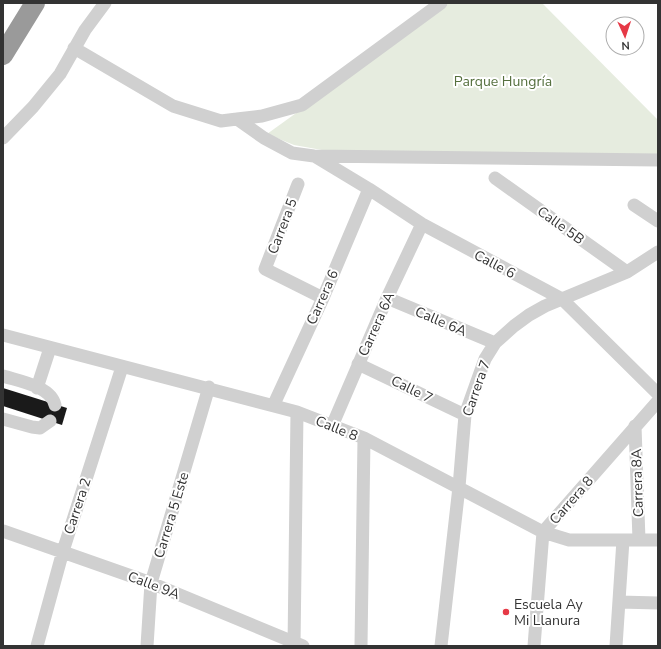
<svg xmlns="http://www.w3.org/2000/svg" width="661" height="649" viewBox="0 0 661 649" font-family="'Nunito Sans',sans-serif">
  <rect width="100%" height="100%" fill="#fff"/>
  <path fill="#e6ecdf" d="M449,3H542L658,120V160L361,157L294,145L267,134Z"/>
  <path fill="#1a1a1a" d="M3,388L67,408L62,425L3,406Z"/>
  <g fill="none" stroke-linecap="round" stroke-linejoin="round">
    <path stroke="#d0d0d0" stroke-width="13" d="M74,48L173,106L221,121L237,119L262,116L302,105L441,3
      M237,119L264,138L292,153L314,156L658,160
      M3,138L33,107L60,74L85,30L105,3
      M316,157L369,189L422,224L562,299L658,394
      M495,178L627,272
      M298,184L265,269L323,298
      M634,205L658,221
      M387,298L495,343
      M3,335L297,412L364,438L543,532L569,540H658
      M358,364L465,415
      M3,376C18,381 51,386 55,405
      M37,388L50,348
      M274,404L323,298L369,189
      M3,419L32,427L40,428L50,421
      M332,426L387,298L422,224
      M635,426L639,540
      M3,531L151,583L303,646
      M619,602L658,603
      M37,646L63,551L122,367
      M147,646L151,583L209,387
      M294,646L297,412
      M361,646L364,438
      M441,646L459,487L465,415L485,359L495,343L514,326L529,315L545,306L627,272L658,252
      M534,646L543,532L658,401
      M616,646L623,540"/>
    <path stroke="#9a9a9a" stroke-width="20" d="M3,55L35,3"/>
  </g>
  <circle fill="#e63946" stroke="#fff" stroke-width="1.5" cx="506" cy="612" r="4"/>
  <g text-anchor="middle" stroke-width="4" stroke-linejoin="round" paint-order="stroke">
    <g font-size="14" fill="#56703f" stroke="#fff">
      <text x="503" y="86">Parque Hungría</text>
    </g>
    <g font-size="14" fill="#333" stroke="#fff">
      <text transform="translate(561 225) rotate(36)" y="5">Calle 5B</text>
      <text transform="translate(282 226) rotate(-69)" y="5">Carrera 5</text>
      <text transform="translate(495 264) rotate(28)" y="5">Calle 6</text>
      <text transform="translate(322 297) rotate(-66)" y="5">Carrera 6</text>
      <text transform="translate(441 321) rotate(23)" y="5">Calle 6A</text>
      <text transform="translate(376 324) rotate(-66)" y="5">Carrera 6A</text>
      <text transform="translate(476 388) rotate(-71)" y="5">Carrera 7</text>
      <text transform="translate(412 389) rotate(26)" y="5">Calle 7</text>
      <text transform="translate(337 428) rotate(22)" y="5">Calle 8</text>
      <text transform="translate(637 483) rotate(-92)" y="5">Carrera 8A</text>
      <text transform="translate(571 500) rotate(-49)" y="5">Carrera 8</text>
      <text transform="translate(77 506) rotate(-72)" y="5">Carrera 2</text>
      <text transform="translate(171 515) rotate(-73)" y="5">Carrera 5 Este</text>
      <text transform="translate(154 585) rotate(21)" y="5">Calle 9A</text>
    </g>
    <g font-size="14" fill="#333" stroke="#fff" text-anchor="start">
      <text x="514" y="609">Escuela Ay<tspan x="514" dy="16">Mi Llanura</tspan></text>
    </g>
  </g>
  <rect width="661" height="649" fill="none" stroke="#333333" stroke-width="8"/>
  <g transform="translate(625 36) rotate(177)"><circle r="19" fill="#ffffff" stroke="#adadad"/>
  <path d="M0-3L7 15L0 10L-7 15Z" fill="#e63946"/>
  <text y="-6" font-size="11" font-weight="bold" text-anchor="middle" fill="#333333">N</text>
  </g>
</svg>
